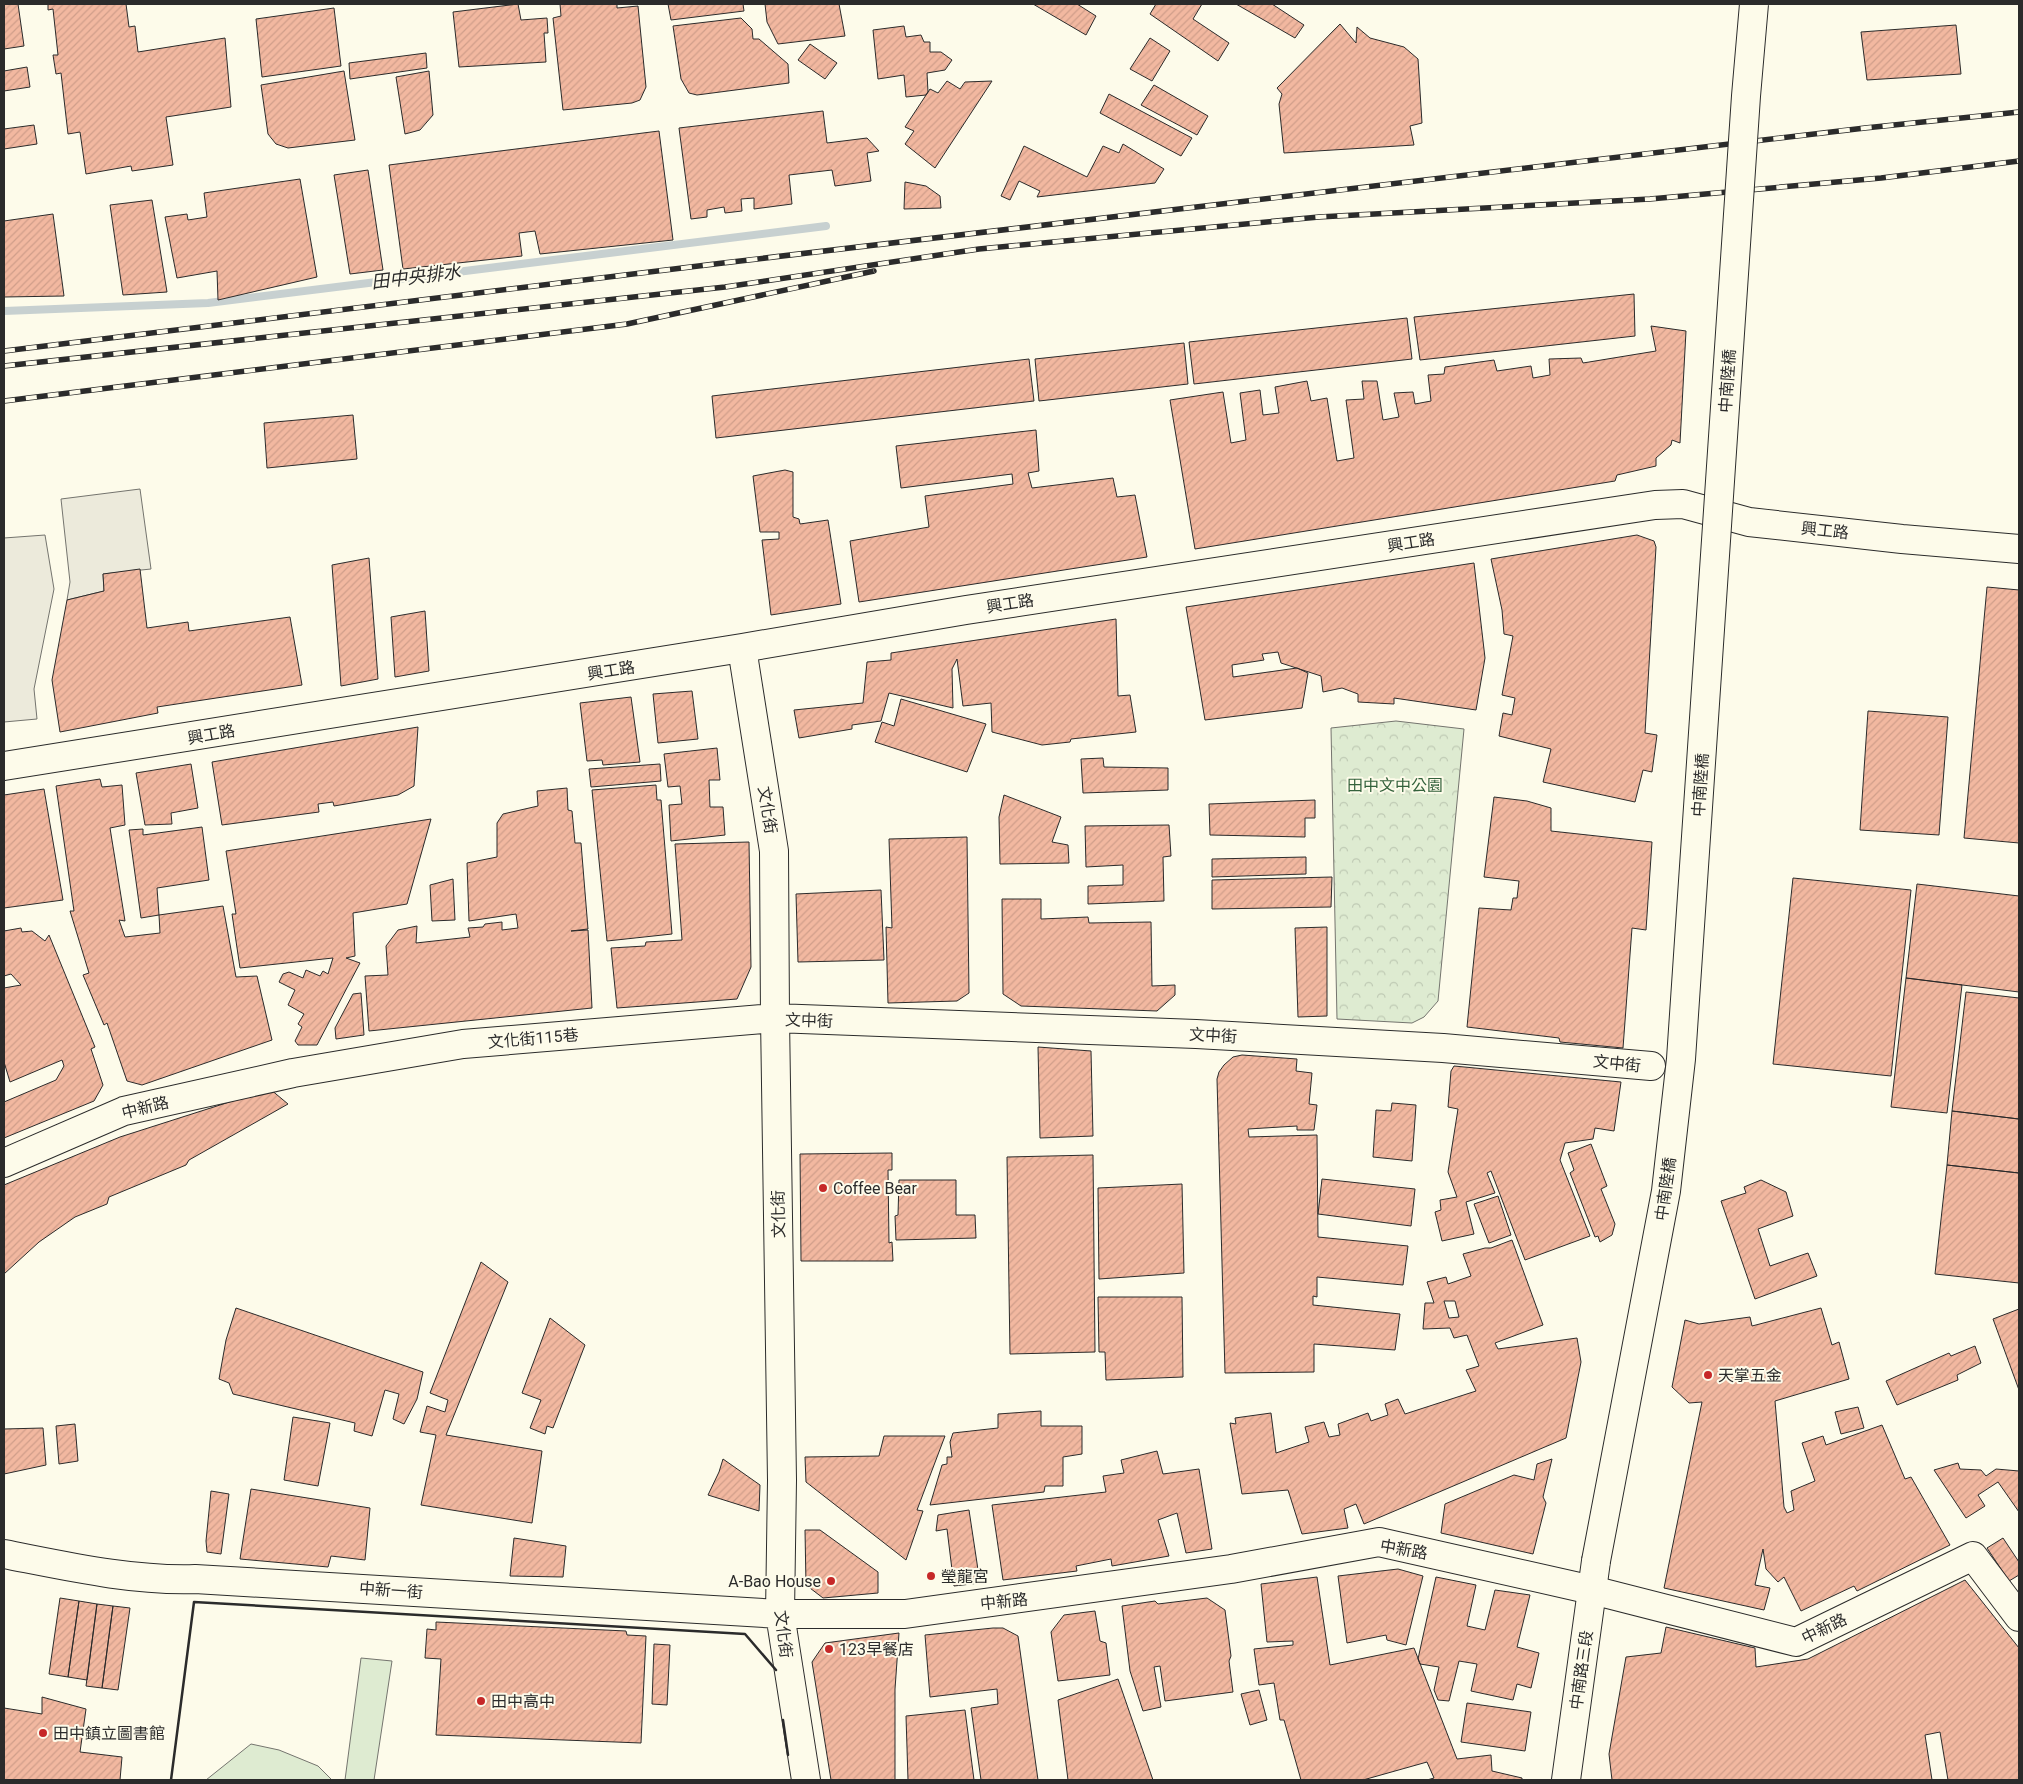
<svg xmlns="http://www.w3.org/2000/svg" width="2023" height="1784" viewBox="0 0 2023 1784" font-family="Roboto,'Noto Sans TC',sans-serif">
  <defs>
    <pattern id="park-crowns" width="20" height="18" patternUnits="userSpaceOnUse" patternTransform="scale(1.25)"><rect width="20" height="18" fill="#deebd1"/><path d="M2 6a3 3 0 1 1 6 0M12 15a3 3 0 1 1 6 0" fill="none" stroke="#bfcab4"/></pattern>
    <pattern id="building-hatch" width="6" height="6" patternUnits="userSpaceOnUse" patternTransform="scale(1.25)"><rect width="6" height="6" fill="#f2b8a0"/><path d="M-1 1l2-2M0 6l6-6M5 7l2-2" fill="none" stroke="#d09e8a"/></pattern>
  </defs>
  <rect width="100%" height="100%" fill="#fdfbea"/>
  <path fill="url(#park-crowns)" stroke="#74746e" d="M1396,721L1464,729L1438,1001L1424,1017L1412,1023L1337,1019L1331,728Z"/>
  <path fill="#deebd1" stroke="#74746e" d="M361,1658L392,1661L374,1780H345Z
    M251,1744L279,1750L318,1766L332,1780H206Z"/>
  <path fill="#eceadb" stroke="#74746e" d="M140,489L151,569L103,574L104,591L67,600L70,582L61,499Z
    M45,535L54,589L34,689L37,719L4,722V538Z"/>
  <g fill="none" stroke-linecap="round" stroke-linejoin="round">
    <path stroke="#c7d0d0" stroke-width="8" d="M4,311L208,303L826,226"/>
  </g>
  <path fill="url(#building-hatch)" stroke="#2b2b2b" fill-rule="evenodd" d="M4,4H18L24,46L4,49Z
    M48,4H126L129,27L135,26L138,52L225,38L231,107L166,117L173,165L132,171L131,166L86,174L80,132L68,134L61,73L56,74L53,55H58L53,9L48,10Z
    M518,4L521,20L547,18L548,33H544L546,62L459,67L453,12Z
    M560,4H617V8L638,6L646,87L640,100L632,103L563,110L553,18L561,16Z
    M668,4H743L744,11L671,20Z
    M765,4H839L845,36L778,44L767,22Z
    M1033,4H1077L1096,16L1086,35Z
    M1156,4H1202L1193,19L1229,43L1218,61L1150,14Z
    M1236,4H1272L1304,25L1295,38Z
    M334,8L341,66L262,77L256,19Z
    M741,18L752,29L753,39H759L788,64L789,83L697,95L689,93L681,79L673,26Z
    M1340,24L1356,43L1357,27L1370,38L1404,47L1418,59L1422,123L1410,126L1414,145L1284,153L1279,104L1282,94L1277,88Z
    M1956,25L1961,74L1867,80L1861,32Z
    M904,26L906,37L921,35L924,42H930V52H941L952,60L945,70L927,73L928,92L926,95L906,97L904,75L878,79L873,30Z
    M1150,38L1170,51L1152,81L1130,69Z
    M810,44L837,63L825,79L798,60Z
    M426,53L427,68L350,79L349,63Z
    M27,67L30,87L4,91V71Z
    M344,71L355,140L288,148L276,144L268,134L261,85Z
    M429,71L433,115L420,130L405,134L396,77Z
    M947,81L960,89L965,82L992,81L935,168L905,144L914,131L905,127L930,89L938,93Z
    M1154,85L1208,116L1197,135L1141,105Z
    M1109,94L1192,138L1181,156L1100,113Z
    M823,111L827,143L867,138L879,151L867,153L871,181L835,186L832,170L789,175L792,204L754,209V198L741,199L742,211L725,213L724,207L707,210V217L691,219L679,128Z
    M34,125L37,144L4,149V129Z
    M659,131L673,240L540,254L535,231L519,233L522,256L403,269L389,165Z
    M1123,144L1164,169L1155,183L1037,197L1040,191L1019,181L1010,200L1001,196L1024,146L1087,177L1103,146L1119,153Z
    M368,170L383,270L350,274L334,175Z
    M300,179L317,277L218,300L217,271L177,278L165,217L187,214L188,220L207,217L204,193Z
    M905,182L926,186L940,196L941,208L904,209Z
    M152,200L167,292L123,295L110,205Z
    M53,214L64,296L4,297V221Z
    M1634,294L1635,336L1420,360L1414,317Z
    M1407,318L1412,359L1194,384L1189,342Z
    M1651,326L1686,331L1680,443L1672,440L1671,445L1656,458V466L1617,475L1615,481L1195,549L1170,400L1223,392L1231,443L1246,440L1240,393L1260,390L1263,415L1279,413L1275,387L1307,381L1311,401L1327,398L1337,461L1354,458L1346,400L1364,399L1362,381H1377L1383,420L1399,417L1394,393L1413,392L1415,404L1431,401L1428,375L1444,374L1445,367L1494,360L1497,371L1531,366L1533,378L1550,375L1549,359L1581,358L1583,363L1656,351Z
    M1184,343L1188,384L1039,401L1035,359Z
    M1029,359L1034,401L716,438L712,396Z
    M353,415L357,459L267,468L264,423Z
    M1036,430L1039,471L1028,473L1032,488L1113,478L1117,497L1135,495L1147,557L859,602L850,541L929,527L925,496L1013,484L1012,474L901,488L896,446Z
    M785,470L793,472V517L799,519L800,524L828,520L841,604L771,615L762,540L779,539V532H760L753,476Z
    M1637,535L1654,541L1656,547L1645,733L1657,735L1652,772L1643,770L1635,802L1543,782L1551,749L1499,736L1503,713L1512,715L1515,698L1502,695L1513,636L1504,634L1502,610L1491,559Z
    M369,558L378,679L341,686L332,565Z
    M1474,563L1485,658L1476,710L1394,698V704L1358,702V694L1342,688L1323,692L1321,676L1281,663L1278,652L1262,654L1264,660L1232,665L1233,677L1297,668L1308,673L1302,708L1205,720L1186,607Z
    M140,569L147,628L188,622L189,631L290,617L302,685L157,707L158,713L60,732L52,680L67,600L104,591L103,574Z
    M1987,587L2019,590V843L1964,838Z
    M425,611L429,671L395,677L391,617Z
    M1116,619L1118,696L1130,695L1136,732L1071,739L1070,742L1042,745L992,732L991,703L963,706L957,659L952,669L953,708L889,693L881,721L852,725V729L799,738L794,710L863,703L867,662L891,660V653Z
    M692,691L698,739L658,743L653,694Z
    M631,697L640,762L603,765L602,760L587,761L580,703Z
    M901,699L986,724L967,772L875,742L882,722L894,726Z
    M1868,711L1948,717L1939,835L1860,830Z
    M418,727L414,786L398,795L334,806L333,802L318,804L319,812L222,825L212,762Z
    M717,748L720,780H709L710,807H723L725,835L671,841L669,805L682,804L680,786L668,787L664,754Z
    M1103,758L1104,767L1168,768V790L1083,793L1081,759Z
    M191,764L198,808L171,813L172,824L145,825L136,773Z
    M660,764L661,781L591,787L589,769Z
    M100,779L102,787L122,785L125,825L110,828L125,921L119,920L125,937L160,933L159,915L223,906L236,977L257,976L272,1040L142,1085L127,1081L107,1023L104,1025L83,975L89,973L70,911H74L56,786Z
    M656,785L657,800H661L672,934L607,941L592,790Z
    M567,788L568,810L572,811L575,843H581L588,929L571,931L588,930L592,1008L369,1031L365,976L388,975L386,946L398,930L417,926L416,943L470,937L468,928L483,927L485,924L502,922V930L518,928L516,914L469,921L467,863L497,857V823L503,814L538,806L537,791Z
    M44,789L63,900L4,908V795Z
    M1004,795L1061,817L1052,842L1068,845L1069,863L1000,864L999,817Z
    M1494,797L1527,801L1551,808V831L1652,842L1646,930L1632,928L1623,1048L1560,1042L1559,1038L1467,1027L1479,908L1511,910L1513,898H1517L1519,881L1484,877Z
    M1315,800V818H1305V837L1210,835L1209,804Z
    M431,819L407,904L353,913L355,956L346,958L360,963L317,1045H298L295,1041L302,1027L298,1024L304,1014L288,1005L295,990L279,982L283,974L289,972L303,978L306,970L320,976L323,971L328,974L333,958L240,968L232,914H236L226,851Z
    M1169,825L1171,856L1163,857L1164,901L1088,904V886L1123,885V865L1086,867L1085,826Z
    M202,827L209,880L157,888L159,915L141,918L129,830L143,829V835Z
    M967,837L969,993L957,1001L888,1003L886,927L892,928L889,839Z
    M749,842L751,967L737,999L617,1008L611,948L645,946L646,942L682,940L675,844Z
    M1306,857V874L1212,877V859Z
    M1332,877L1331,907L1212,909V880Z
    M1793,878L1911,890L1891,1076L1773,1064Z
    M453,879L455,920L432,921L430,885Z
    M1917,884L2019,896V992L1906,978Z
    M881,890L884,960L798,962L796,894Z
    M1002,899H1041V919L1088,917L1089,923L1151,922L1152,986L1175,985V995L1157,1011L1021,1006L1003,994Z
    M1327,927V1016L1298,1017L1295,928Z
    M21,928L22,932L32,931L45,941L49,935L95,1047L91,1049L103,1085L94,1101L4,1138V1102L56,1080L64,1066L62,1060L10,1082L4,1062V988L21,985L11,974L4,976V931Z
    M1906,978L1962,985L1947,1113L1891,1107Z
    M1966,992L2019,998V1119L1952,1111Z
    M361,993L364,1035L336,1039L335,1028L353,994Z
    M1038,1047L1091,1051L1093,1136L1040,1138Z
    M1242,1055L1297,1059L1296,1071L1312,1073L1309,1104L1317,1105L1314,1130H1297V1126L1248,1129L1249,1137L1317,1135L1318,1237L1408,1246L1403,1285L1317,1277V1297L1313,1296V1305L1400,1314L1395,1350L1314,1344V1372L1225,1373L1217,1079L1219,1072L1224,1065L1233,1057Z
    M1454,1066L1621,1082L1614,1131L1595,1128L1593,1139L1565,1143L1560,1160L1590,1236L1525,1260L1491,1171L1487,1173L1495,1193L1466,1202L1474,1234L1442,1241L1435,1212L1441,1210L1440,1200L1457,1197L1448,1172L1458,1109L1448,1107L1451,1071Z
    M270,1089L288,1104L189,1160L186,1165L109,1197L107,1204L75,1217L39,1242L4,1274V1185L120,1137Z
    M1392,1103L1416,1105L1412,1161L1373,1157L1376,1110L1391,1111Z
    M1952,1111L2019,1119V1173L1947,1165Z
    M1591,1144L1607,1186L1601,1189L1615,1224L1612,1235L1600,1242L1598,1236L1595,1237L1570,1173L1574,1170L1568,1153Z
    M892,1153V1170H888L889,1243L892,1242L893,1261H801L800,1154Z
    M1093,1155L1095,1352L1010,1354L1007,1157Z
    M1947,1165L2019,1173V1283L1935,1274Z
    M1322,1179L1415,1189L1411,1226L1318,1214Z
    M899,1180H956V1215H975L976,1238L896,1240L895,1216L898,1215Z
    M1761,1180L1786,1192L1793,1216L1758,1229L1770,1266L1808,1253L1817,1276L1755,1299L1721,1201L1746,1193L1744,1187Z
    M1182,1184L1184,1273L1099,1279L1098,1188Z
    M1498,1196L1511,1235L1489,1243L1474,1204Z
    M1512,1240L1543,1325L1495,1343L1498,1349L1577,1338L1581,1362L1566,1438L1364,1524L1356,1504L1344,1509L1348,1528L1302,1534L1288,1490L1242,1494L1230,1423L1236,1424L1235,1418L1271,1413L1276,1453L1309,1442L1305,1427L1324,1422L1329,1437L1340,1435L1338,1424L1368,1413L1371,1421L1388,1415L1385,1404L1398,1399L1405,1414L1476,1391L1466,1370L1479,1366L1467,1335L1454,1338L1450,1328L1423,1329L1425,1303H1434L1427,1282L1446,1277L1448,1284L1471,1276L1463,1254L1485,1248H1491ZM1444,1301H1455L1459,1317L1449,1318Z
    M481,1262L508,1282L446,1435L542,1451L532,1523L421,1505L436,1435L420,1432L427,1406L445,1412L448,1400L430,1393Z
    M1098,1297H1182L1183,1377L1106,1380L1105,1352H1099Z
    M236,1308L423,1372L417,1399L404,1424L393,1419L399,1394L385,1390L372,1436L354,1431L355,1423L233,1394L229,1383L219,1379L226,1340Z
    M1821,1308L1832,1345L1839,1342L1849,1379L1775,1401L1784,1507L1787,1513L1794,1510L1791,1491L1815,1481L1802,1443L1823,1436L1826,1445L1882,1425L1905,1479L1911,1477L1950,1545L1857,1591L1854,1586L1801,1611L1784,1577L1778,1582L1766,1569L1763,1549L1755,1585L1770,1588L1764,1610L1664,1588L1702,1402L1689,1403L1672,1387L1685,1320L1699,1324L1750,1317L1752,1326Z
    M2019,1309V1390L1993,1319Z
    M550,1318L585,1345L553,1428L547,1426L545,1434L530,1428L541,1400L522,1393Z
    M1975,1346L1981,1363L1957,1375L1958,1380L1897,1405L1886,1381L1949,1353L1951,1356Z
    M1858,1407L1864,1428L1841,1434L1835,1412Z
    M1041,1411V1426H1082V1454L1063,1457V1486H1045L1044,1492L930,1505L942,1465L947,1464V1457H952L950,1442L953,1433L998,1428V1414Z
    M293,1417L330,1423L318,1486L284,1480Z
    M75,1424L78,1461L59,1464L56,1426Z
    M43,1428L46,1465L4,1474V1429Z
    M884,1436H945L917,1510L923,1511L906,1560L806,1482L805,1457L879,1456Z
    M1157,1451L1163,1474L1199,1469L1212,1549L1186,1553L1177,1513L1158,1520L1169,1556L1112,1566L1111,1559L1076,1566L1077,1571L1003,1580L992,1505L1106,1492L1103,1476L1124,1473L1121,1460Z
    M723,1459L760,1485L759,1511L708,1495L719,1472Z
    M1552,1459L1543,1497L1546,1503L1533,1554L1441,1533L1445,1504L1514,1475L1534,1480L1537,1464Z
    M1958,1463L1960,1469L1981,1470L1986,1476L1996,1469L2019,1471V1512L1998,1482L1978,1495L1985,1506L1966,1518L1934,1470Z
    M251,1489L370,1508L365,1560L331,1556L328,1567L240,1559Z
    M211,1491L229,1494L221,1554L207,1552L206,1541Z
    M969,1510L980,1583L954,1586L947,1529L936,1531L938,1515Z
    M805,1530H820L878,1572V1593L823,1598L806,1585Z
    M514,1538L566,1546L563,1577L510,1576Z
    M2003,1538L2019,1562V1575L2009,1581L1987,1548Z
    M1398,1569L1423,1576L1406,1645L1387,1640L1386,1635L1347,1643L1338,1576Z
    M1317,1577L1330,1665L1414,1648L1457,1759L1491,1755L1492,1771L1522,1778V1780H1427L1434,1778L1427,1762L1363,1780H1301L1284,1720H1280L1274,1683L1259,1685L1254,1649L1293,1645V1641L1267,1642L1261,1584Z
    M1436,1577L1476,1585L1467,1626L1485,1630L1495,1590L1530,1595L1517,1647L1539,1653L1531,1688L1517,1684L1513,1700L1471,1691L1477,1664L1459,1661L1449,1701L1438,1700L1434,1690L1439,1667L1420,1664L1418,1659Z
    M1965,1580L2019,1648V1780H1948L1940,1732L1925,1735L1932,1780H1612L1609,1754L1626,1657L1661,1653L1666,1627L1755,1648L1756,1667L1808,1659Z
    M60,1598L79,1601L68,1677L49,1674Z
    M1207,1598L1225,1610L1231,1656L1229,1661L1233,1692L1165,1701L1160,1666L1154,1667L1161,1707L1143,1711L1130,1671L1122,1606L1155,1601L1158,1604Z
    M79,1601L97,1604L87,1680L68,1677Z
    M97,1604L113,1606L102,1688L86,1686Z
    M113,1606L130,1608L118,1690L102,1688Z
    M1095,1611L1100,1641L1106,1643L1110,1675L1058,1681L1051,1632L1064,1615Z
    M436,1622L626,1631L627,1635L646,1636L641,1743L436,1735L441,1659L425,1658L427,1629L436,1630Z
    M993,1628H1003L1018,1636L1038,1780H981L971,1708L998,1704L997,1689L930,1697L925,1635Z
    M899,1633L895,1689V1780H831L812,1662L825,1643Z
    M654,1644L670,1645L667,1705L652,1704Z
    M1118,1679L1153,1780H1068L1058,1700Z
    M1259,1690L1267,1720L1250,1725L1241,1694Z
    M42,1697L86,1709L80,1752L122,1757L120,1780H4V1708L42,1714Z
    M1467,1703L1531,1712L1525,1751L1461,1742Z
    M965,1710L974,1780H908L906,1716Z"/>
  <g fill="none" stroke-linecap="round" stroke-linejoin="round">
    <g stroke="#2b2b2b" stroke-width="30">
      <path id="minor" d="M742,648L774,851L775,1018L782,1480L780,1614L806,1780
        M4,766L742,648L966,610L1655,505L1683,504L1749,522L1902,539L2019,549
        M4,1163L124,1111L293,1073L463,1044L775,1018L1196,1034L1443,1048L1651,1066
        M4,1554C66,1566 131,1581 195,1579L780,1614H905L1231,1569L1379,1542L1592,1590L1796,1642L1973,1556L2019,1617"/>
    </g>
    <g stroke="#2b2b2b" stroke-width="30">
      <path id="major" d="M1566,1780L1596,1561"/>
    </g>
    <use href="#minor" stroke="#fdfbea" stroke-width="28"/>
    <use href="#major" stroke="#fdfbea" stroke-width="28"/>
    <g stroke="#2b2b2b" stroke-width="5.5">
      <path id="rail" d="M4,351L723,263L1865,128L2019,112
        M4,366L725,287L979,249L1319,217L1650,199L1881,178L2019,161
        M4,401L627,324L874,271"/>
    </g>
    <use href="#rail" stroke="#fdfbea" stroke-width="4" stroke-dasharray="11" stroke-linecap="butt"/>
    <g stroke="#2b2b2b" stroke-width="30" stroke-linecap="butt">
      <path id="major-bridge" d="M1596,1561L1666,1191L1681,1059L1746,96L1754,4"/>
    </g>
    <use href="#major-bridge" stroke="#fdfbea" stroke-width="28"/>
    <path stroke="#2b2b2b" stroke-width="2.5" d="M783,1720L788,1755
      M171,1780L194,1602L745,1634L776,1670"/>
  </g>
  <g fill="#c62828" stroke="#fdfbea" stroke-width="2">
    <circle cx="823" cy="1188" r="5"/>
    <circle cx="1708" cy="1375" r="5"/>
    <circle cx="931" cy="1576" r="5"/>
    <circle cx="831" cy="1581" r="5"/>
    <circle cx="829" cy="1649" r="5"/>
    <circle cx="481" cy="1701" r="5"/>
    <circle cx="43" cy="1733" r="5"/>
  </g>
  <g text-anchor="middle" stroke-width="4" stroke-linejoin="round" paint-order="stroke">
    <g font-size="16" fill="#2b2b2b" stroke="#fdfbea">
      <text transform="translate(1727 381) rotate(-86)" y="6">中南陸橋</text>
      <text transform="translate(1825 530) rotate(6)" y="6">興工路</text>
      <text transform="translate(1411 542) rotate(-9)" y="6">興工路</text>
      <text transform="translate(1010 603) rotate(-9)" y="6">興工路</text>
      <text transform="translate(611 670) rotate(-9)" y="6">興工路</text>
      <text transform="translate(211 734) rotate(-10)" y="6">興工路</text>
      <text transform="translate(1700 785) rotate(-86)" y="6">中南陸橋</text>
      <text transform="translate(768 810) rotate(81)" y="6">文化街</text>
      <text transform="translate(809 1020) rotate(2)" y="6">文中街</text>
      <text transform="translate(1213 1035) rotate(3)" y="6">文中街</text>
      <text transform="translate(533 1038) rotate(-5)" y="6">文化街115巷</text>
      <text transform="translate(1617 1063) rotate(6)" y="6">文中街</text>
      <text transform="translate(145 1107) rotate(-14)" y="6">中新路</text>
      <text transform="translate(1665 1189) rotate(-82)" y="6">中南陸橋</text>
      <text transform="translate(778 1214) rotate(-91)" y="6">文化街</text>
      <text transform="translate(1404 1549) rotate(10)" y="6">中新路</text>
      <text transform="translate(391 1590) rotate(4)" y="6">中新一街</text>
      <text transform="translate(1004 1601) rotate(-6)" y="6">中新路</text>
      <text transform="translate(1824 1628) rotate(-26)" y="6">中新路</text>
      <text transform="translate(784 1634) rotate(83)" y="6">文化街</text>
      <text transform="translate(1581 1670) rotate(-82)" y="6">中南路三段</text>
    </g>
    <g font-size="16" fill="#34623c" stroke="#fdfbea">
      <text x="1395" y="791">田中文中公園</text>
    </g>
    <g font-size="16" fill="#2b2b2b" stroke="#fdfbea" text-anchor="start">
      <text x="833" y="1194">Coffee Bear</text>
      <text x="1718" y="1381">天掌五金</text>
      <text x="941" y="1582">瑩龍宮</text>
      <text x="821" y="1587" text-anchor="end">A-Bao House</text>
      <text x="839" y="1655">123早餐店</text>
      <text x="491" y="1707">田中高中</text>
      <text x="53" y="1739">田中鎮立圖書館</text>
    </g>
    <g font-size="18" font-style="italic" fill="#2b2b2b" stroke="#fdfbea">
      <text transform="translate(416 277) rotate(-7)" y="6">田中央排水</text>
    </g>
  </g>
  <rect width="2023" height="1784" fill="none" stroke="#2b2b2b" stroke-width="10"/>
</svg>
